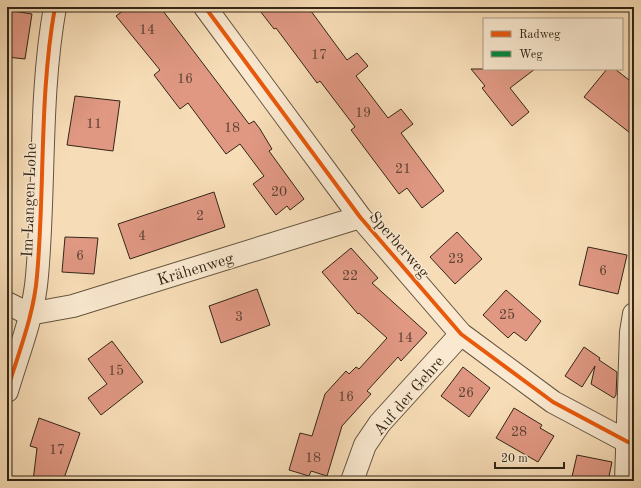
<svg xmlns="http://www.w3.org/2000/svg" width="641" height="488" viewBox="0 0 641 488" font-family="'Old Standard TT',serif">
  <rect width="100%" height="100%" fill="#f7ddb7"/>
  <filter id="stains"><feTurbulence type="fractalNoise" baseFrequency=".005" numOctaves="4"/><feColorMatrix values="0 0 0 0 .2 0 0 0 0 .09 0 0 0 0 .02 0 0 0 .5 -.17"/></filter>
  <radialGradient id="worn" r=".72"><stop offset=".6" stop-color="#630" stop-opacity="0"/><stop offset="1" stop-color="#630" stop-opacity=".3"/></radialGradient>
  <path fill="#e09883" stroke="#332617" d="M128,7H160L249,124L254,121L260,129L272,149L269,151L304,199L290,210L287,206L276,215L253,184L264,176L240,144L226,154L188,103L180,109L154,75L160,70L116,16Z
    M257,7H308L347,60L357,53L368,66L356,76L388,118L401,109L413,124L401,133L444,191L422,208L407,188L399,194L351,130L355,127L320,81L317,83L276,28L274,29Z
    M7,10L32,14L25,59L7,57Z
    M471,69H535L510,88L529,112L512,126L482,88L485,86Z
    M607,69H615L634,84V136L584,97Z
    M75,96L120,101L113,151L67,145Z
    M214,192L225,227L130,259L118,224Z
    M457,232L482,259L455,284L430,257Z
    M65,237L98,238L94,274L62,272Z
    M588,247L627,255L618,294L579,285Z
    M351,248L378,278L372,283L427,333L401,361L398,357L367,391L371,394L342,426L327,476L311,471L309,476L289,470L300,433L312,436L325,394L346,371L349,374L356,367L359,369L387,338L359,313L358,314L322,272Z
    M257,289L270,325L221,343L209,306Z
    M506,290L541,321L526,341L514,332L508,338L483,315Z
    M112,341L143,382L101,415L88,398L107,384L88,359Z
    M584,347L600,358L599,360L617,372L616,395L614,398L591,384L595,366L582,387L565,376Z
    M463,367L490,388L469,417L441,396Z
    M514,408L542,425L540,428L554,436L538,462L496,438Z
    M39,418L80,433L63,481H33L37,448L30,446Z
    M577,455L612,462L608,481H571Z"/>
  <g fill="none" stroke-linecap="round" stroke-linejoin="round">
    <g stroke="#64543f" stroke-width="24">
      <path id="minor" d="M205,7L360,217L461,334L553,402L628,442
        M7,303L29,314
        M29,314L73,306L360,217
        M7,391C18,354 34,315 37,276C45,187 39,96 55,7
        M352,481L365,445L380,423L461,334
        M626,481L631,332L634,314"/>
    </g>
    <use href="#minor" stroke="#fae9d0" stroke-width="22"/>
    <path stroke="#00873e" stroke-width="3" stroke-dasharray="6 3" stroke-linecap="butt" d="M630,7L634,12"/>
    <g stroke="#fae9d0" stroke-width="6">
      <path id="cycleway" d="M205,7L360,217L461,334L553,402L628,442
        M7,391C18,354 34,315 37,276C45,187 39,96 55,7"/>
    </g>
    <use href="#cycleway" stroke="#e8590c" stroke-width="4"/>
  </g>
  <g text-anchor="middle" stroke-width="3" stroke-linejoin="round" paint-order="stroke">
    <g font-size="14" fill="#5e4232">
      <text x="147" y="34">14</text>
      <text x="319" y="59">17</text>
      <text x="185" y="83">16</text>
      <text x="363" y="117">19</text>
      <text x="94" y="128">11</text>
      <text x="232" y="132">18</text>
      <text x="403" y="173">21</text>
      <text x="279" y="196">20</text>
      <text x="200" y="220">2</text>
      <text x="142" y="240">4</text>
      <text x="80" y="260">6</text>
      <text x="456" y="263">23</text>
      <text x="603" y="275">6</text>
      <text x="350" y="280">22</text>
      <text x="507" y="319">25</text>
      <text x="239" y="321">3</text>
      <text x="405" y="342">14</text>
      <text x="116" y="375">15</text>
      <text x="466" y="397">26</text>
      <text x="346" y="401">16</text>
      <text x="519" y="436">28</text>
      <text x="57" y="454">17</text>
      <text x="313" y="462">18</text>
    </g>
    <g font-size="16" fill="#332617" stroke="#fae9d0">
      <text transform="translate(28 200) rotate(-88)" y="6">Im Langen Lohe</text>
      <text transform="translate(400 244) rotate(49)" y="6">Sperberweg</text>
      <text transform="translate(195 268) rotate(-17)" y="6">Krähenweg</text>
      <text transform="translate(408 395) rotate(-49)" y="6">Auf der Gehre</text>
    </g>
  </g>
  <rect width="641" height="488" fill="none" stroke="#f7ddb7" stroke-width="24"/>
  <rect x="8" y="8" width="625" height="472" fill="none" stroke="#332617" stroke-width="2"/>
  <rect x="12" y="12" width="617" height="464" fill="none" stroke="#332617"/>
  <rect x="483" y="18" width="140" height="52" fill="#fae9d0" stroke="#aa9b86"/>
  <rect x="491" y="31" width="20" height="6" fill="#e8590c" stroke="#aa9b86"/>
  <text x="519" y="38" font-size="12" fill="#332617">Radweg</text>
  <rect x="491" y="51" width="20" height="6" fill="#00873e" stroke="#aa9b86"/>
  <text x="519" y="58" font-size="12" fill="#332617">Weg</text>
  <path d="M495 462v6h69v-6" fill="none" stroke="#332617" stroke-width="2"/>
  <text x="501" y="462" font-size="12" fill="#332617" stroke="#fae9d0" stroke-width="3" paint-order="stroke">20 m</text>
  <rect width="100%" height="100%" filter="url(#stains)"/>
  <rect width="100%" height="100%" fill="url(#worn)"/>
</svg>
